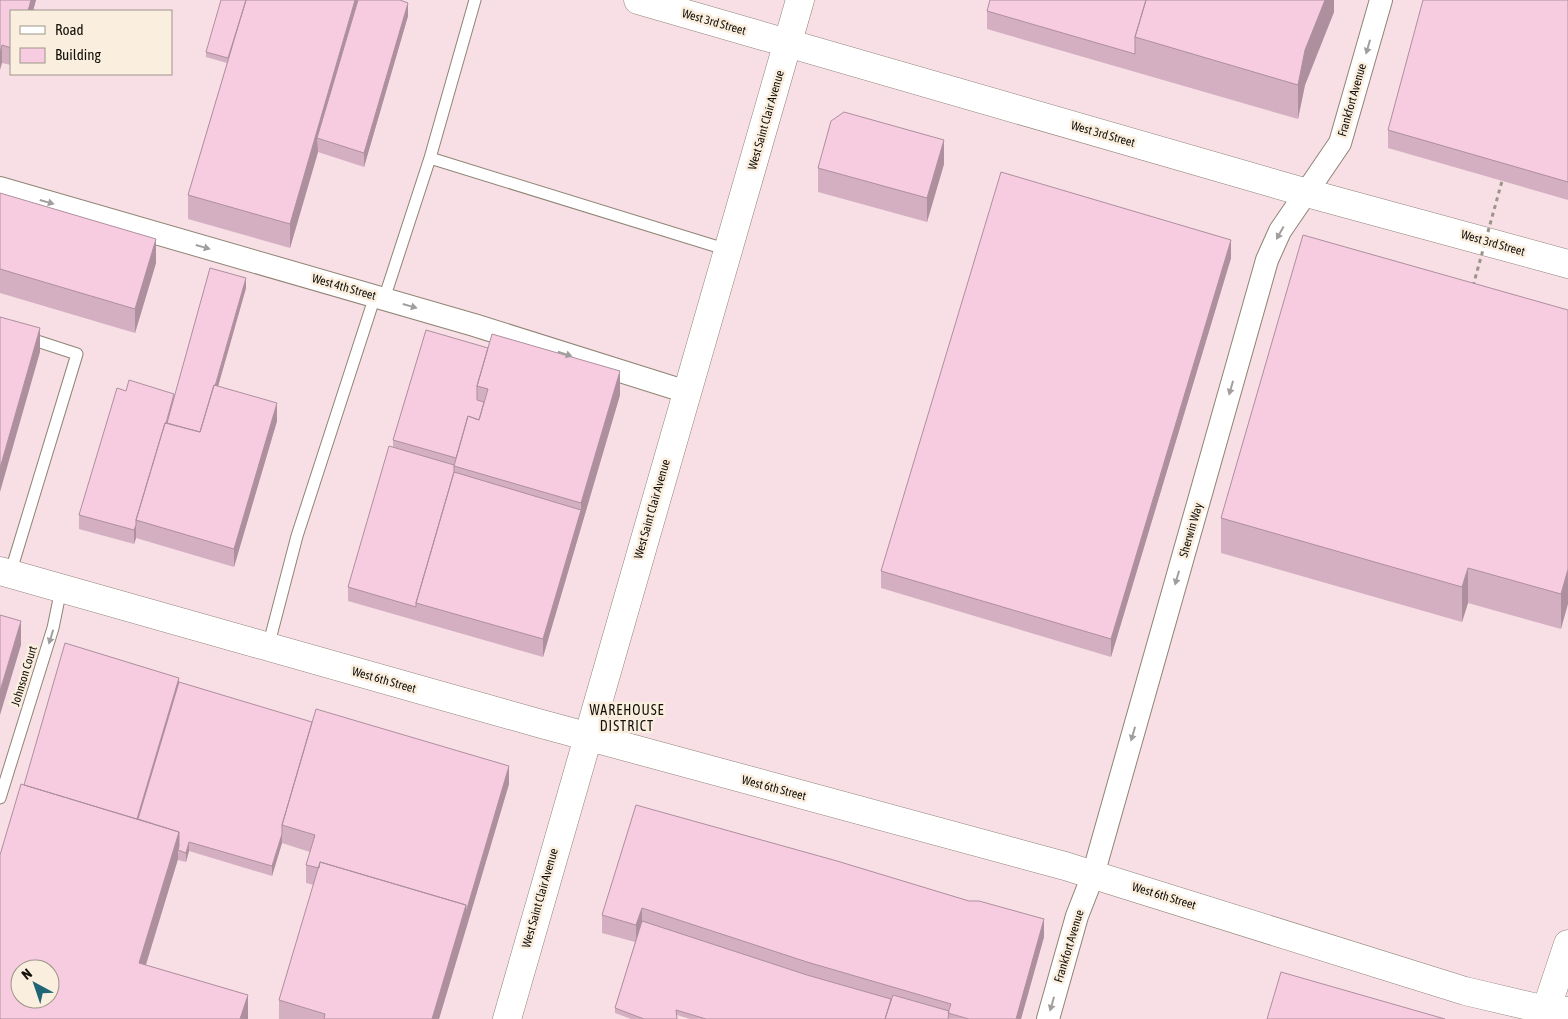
<svg xmlns="http://www.w3.org/2000/svg" width="1568" height="1019" viewBox="0 0 1568 1019" font-family="'Asap Condensed',sans-serif">
  <rect width="100%" height="100%" fill="#faeede"/>
  <path fill="#f8dee5" fill-rule="evenodd" d="M0,0H1568V1019H0ZM11,11H171V74H11ZM20,969H50V999H20Z"/>
  <g fill="none" stroke-linecap="round" stroke-linejoin="round">
    <g stroke="#8f8475" stroke-width="13">
      <path id="lane" d="M475,0L430,158L728,250
        M384,299L430,158
        M0,329L77,354L10,574
        M268,647L297,536L375,296
        M0,798L53,628L61,589"/>
    </g>
    <g stroke="#8f8475" stroke-width="24">
      <path id="street" d="M0,188L474,325L687,392
        M1048,1019L1077,916L1093,875L1267,260L1280,231L1340,143L1381,0"/>
    </g>
    <g stroke="#8f8475" stroke-width="29">
      <path id="secondary" d="M638,0L1307,193L1568,264
        M0,571L538,723L1065,866L1465,991L1546,1010L1568,1011
        M507,1019L800,0"/>
    </g>
    <g stroke="#8f8475" stroke-width="29">
      <path id="primary" d="M1543,1019L1568,944"/>
    </g>
    <use href="#lane" stroke="#fff" stroke-width="11"/>
    <use href="#street" stroke="#fff" stroke-width="22"/>
    <use href="#secondary" stroke="#fff" stroke-width="28"/>
    <use href="#primary" stroke="#fff" stroke-width="28"/>
    <path stroke="#9d9489" stroke-width="3" stroke-dasharray="4 4" stroke-linecap="butt" d="M1473,286L1502,181"/>
  </g>
  <path fill="#d4afc1" d="M0,0H36L33,11H11V65L2,63Z
    M1334,0V12L1305,85L1298,119L987,29V11Z
    M1568,0V200L1388,148V130Z
    M408,16L364,167L318,152L290,248L188,219V195L227,63L206,57V52Z
    M944,164L927,222L818,192V168Z
    M0,193L156,263L135,333L0,293Z
    M1231,258L1111,657L881,588V571Z
    M246,288L218,386L277,421L234,567L136,538L134,544L79,529V515L126,391L174,397Z
    M1568,310L1561,629L1468,603L1462,622L1221,553V518Z
    M426,330L620,395L543,657L348,601V587L393,447V440Z
    M179,682L509,784L439,1019H279V1000L314,885L306,883V865L310,852L282,843L272,876L189,851L186,862L178,860V859L146,965L248,995V1019H0L24,785Z
    M636,805L1044,937L1021,1019H690L677,1015V1019H631L615,1013V1008L635,942L602,933V915Z"/>
  <path fill="#ad8f9d" d="M31,0H36L33,11H28Z
    M355,0H363L317,138L318,152L290,248V224Z
    M1325,0H1334V12L1305,85L1298,119V85L1305,50Z
    M408,3V16L364,167V153Z
    M2,45V63L0,70V53Z
    M944,140V164L927,222V198Z
    M156,239V263L135,333V309Z
    M1231,240V258L1111,657V639Z
    M246,278V288L200,450V441Z
    M40,328V352L0,492V468Z
    M620,371V395L543,657V639L581,510V503Z
    M277,403V421L234,567V549Z
    M136,525V538L134,544V530Z
    M1468,568V603L1462,622V587Z
    M1568,569V604L1561,629V594Z
    M21,621V645L0,715V691Z
    M179,678V692L137,834L134,829Z
    M509,766V784L466,929V912Z
    M179,832V850H178V859L139,987V963Z
    M282,834V843L272,876V866Z
    M189,842V851L186,862V853Z
    M466,905V929L439,1019H432Z
    M642,908V926L636,943V925Z
    M1044,919V937L1021,1019H1016Z
    M248,995V1019H240Z"/>
  <path fill="#f7cce0" stroke="#ad8f9d" fill-rule="evenodd" d="M0,0H31L28,11H11V48L2,45L0,53Z
    M221,0H246L228,58L206,52Z
    M246,0H355L290,224L188,195Z
    M358,0H400L408,3L364,153L317,138Z
    M990,0H1146L1135,37V54L987,11Z
    M1146,0H1325L1305,50L1298,85L1135,37Z
    M1423,0H1568V182L1388,130Z
    M844,112L944,140L927,198L818,168L831,121Z
    M1001,172L1231,240L1111,639L881,571Z
    M0,193L156,239L135,309L0,269Z
    M1303,235L1568,310V569L1561,594L1468,568L1462,587L1221,518Z
    M210,268L246,278L215,386L214,385L200,432L167,423Z
    M0,317L40,328L0,468Z
    M426,330L488,348L477,386V400L484,402L479,420L468,416L456,458L393,440Z
    M492,334L620,371L581,503L454,466L468,416L479,420L488,389L477,386Z
    M129,380L174,394L166,423H165L136,520V525L134,530L79,515L117,388L126,391Z
    M214,385L277,403L234,549L136,520L165,423L200,432Z
    M389,446L454,465V472L416,603V607L348,587Z
    M454,472L581,510L543,639L416,603Z
    M0,615L21,621L0,691Z
    M65,643L179,678L137,819L24,785Z
    M179,682L312,722L282,825V834L272,866L189,842L186,853L178,850L179,846V832L138,819Z
    M316,709L509,766L466,912V905L320,862L319,868L306,865L315,835L282,825Z
    M21,784L179,832L139,963L248,995L240,1019H0V855ZM20,969H50V999H20Z
    M636,805L837,861L969,901H979L1044,919L1016,1019H969L948,1013L951,1004L807,962L642,908L636,925L602,915Z
    M320,862L466,905L432,1019H324L325,1014L279,1000Z
    M642,921L807,975L891,999L885,1019H706L676,1010L677,1019H644L615,1008Z
    M1281,972L1445,1019H1267Z
    M893,995L949,1011L948,1019H885Z"/>
  <defs><path id="oneway-solid" d="M-6-.8H1V-3.2L6.5 0L1 3.2V.8H-6Z" transform="scale(1.25)"/></defs>
  <g fill="#a19f9d">
    <use href="#oneway-solid" transform="translate(1368 47) rotate(106)"/>
    <use href="#oneway-solid" transform="translate(47 202) rotate(16)"/>
    <use href="#oneway-solid" transform="translate(1280 233) rotate(119)"/>
    <use href="#oneway-solid" transform="translate(203 247) rotate(16)"/>
    <use href="#oneway-solid" transform="translate(410 306) rotate(16)"/>
    <use href="#oneway-solid" transform="translate(565 354) rotate(18)"/>
    <use href="#oneway-solid" transform="translate(1231 388) rotate(106)"/>
    <use href="#oneway-solid" transform="translate(1177 578) rotate(106)"/>
    <use href="#oneway-solid" transform="translate(51 637) rotate(107)"/>
    <use href="#oneway-solid" transform="translate(1133 734) rotate(106)"/>
    <use href="#oneway-solid" transform="translate(1052 1004) rotate(106)"/>
  </g>
  <g text-anchor="middle" stroke-width="5" stroke-linejoin="round" paint-order="stroke">
    <g font-size="12" fill="#130f09" stroke="#faeede">
      <text transform="translate(714 22) rotate(16)" y="4">West 3rd Street</text>
      <text transform="translate(1352 100) rotate(-74)" y="4">Frankfort Avenue</text>
      <text transform="translate(766 120) rotate(-74)" y="4">West Saint Clair Avenue</text>
      <text transform="translate(1103 134) rotate(16)" y="4">West 3rd Street</text>
      <text transform="translate(1493 243) rotate(16)" y="4">West 3rd Street</text>
      <text transform="translate(344 287) rotate(16)" y="4">West 4th Street</text>
      <text transform="translate(652 509) rotate(-74)" y="4">West Saint Clair Avenue</text>
      <text transform="translate(1191 530) rotate(-74)" y="4">Sherwin Way</text>
      <text transform="translate(24 676) rotate(-73)" y="4">Johnson Court</text>
      <text transform="translate(384 680) rotate(16)" y="4">West 6th Street</text>
      <text transform="translate(774 788) rotate(15)" y="4">West 6th Street</text>
      <text transform="translate(1164 896) rotate(17)" y="4">West 6th Street</text>
      <text transform="translate(540 898) rotate(-74)" y="4">West Saint Clair Avenue</text>
      <text transform="translate(1069 946) rotate(-73)" y="4">Frankfort Avenue</text>
    </g>
    <g font-size="14" letter-spacing="1" fill="#130f09" stroke="#faeede">
      <text x="627" y="715">WAREHOUSE<tspan x="627" dy="16">DISTRICT</tspan></text>
    </g>
  </g>
  <rect x="10" y="10" width="162" height="65" fill="#faeede" stroke="#9e9589"/>
  <rect x="20" y="26" width="25" height="8" fill="#ffffff" stroke="#9e9589"/>
  <text x="55" y="35" font-size="15" fill="#130f09">Road</text>
  <rect x="20" y="48" width="25" height="15" fill="#f7cce0" stroke="#9e9589"/>
  <text x="55" y="60" font-size="15" fill="#130f09">Building</text>
  <g transform="translate(35 984) rotate(320)"><circle r="24" fill="#faeede" stroke="#9e9589"/>
  <path d="M0-4L9 19L0 12L-9 19Z" fill="#1f6575"/>
  <text y="-8" font-size="14" font-weight="bold" text-anchor="middle" fill="#130f09">N</text>
  </g>
</svg>
